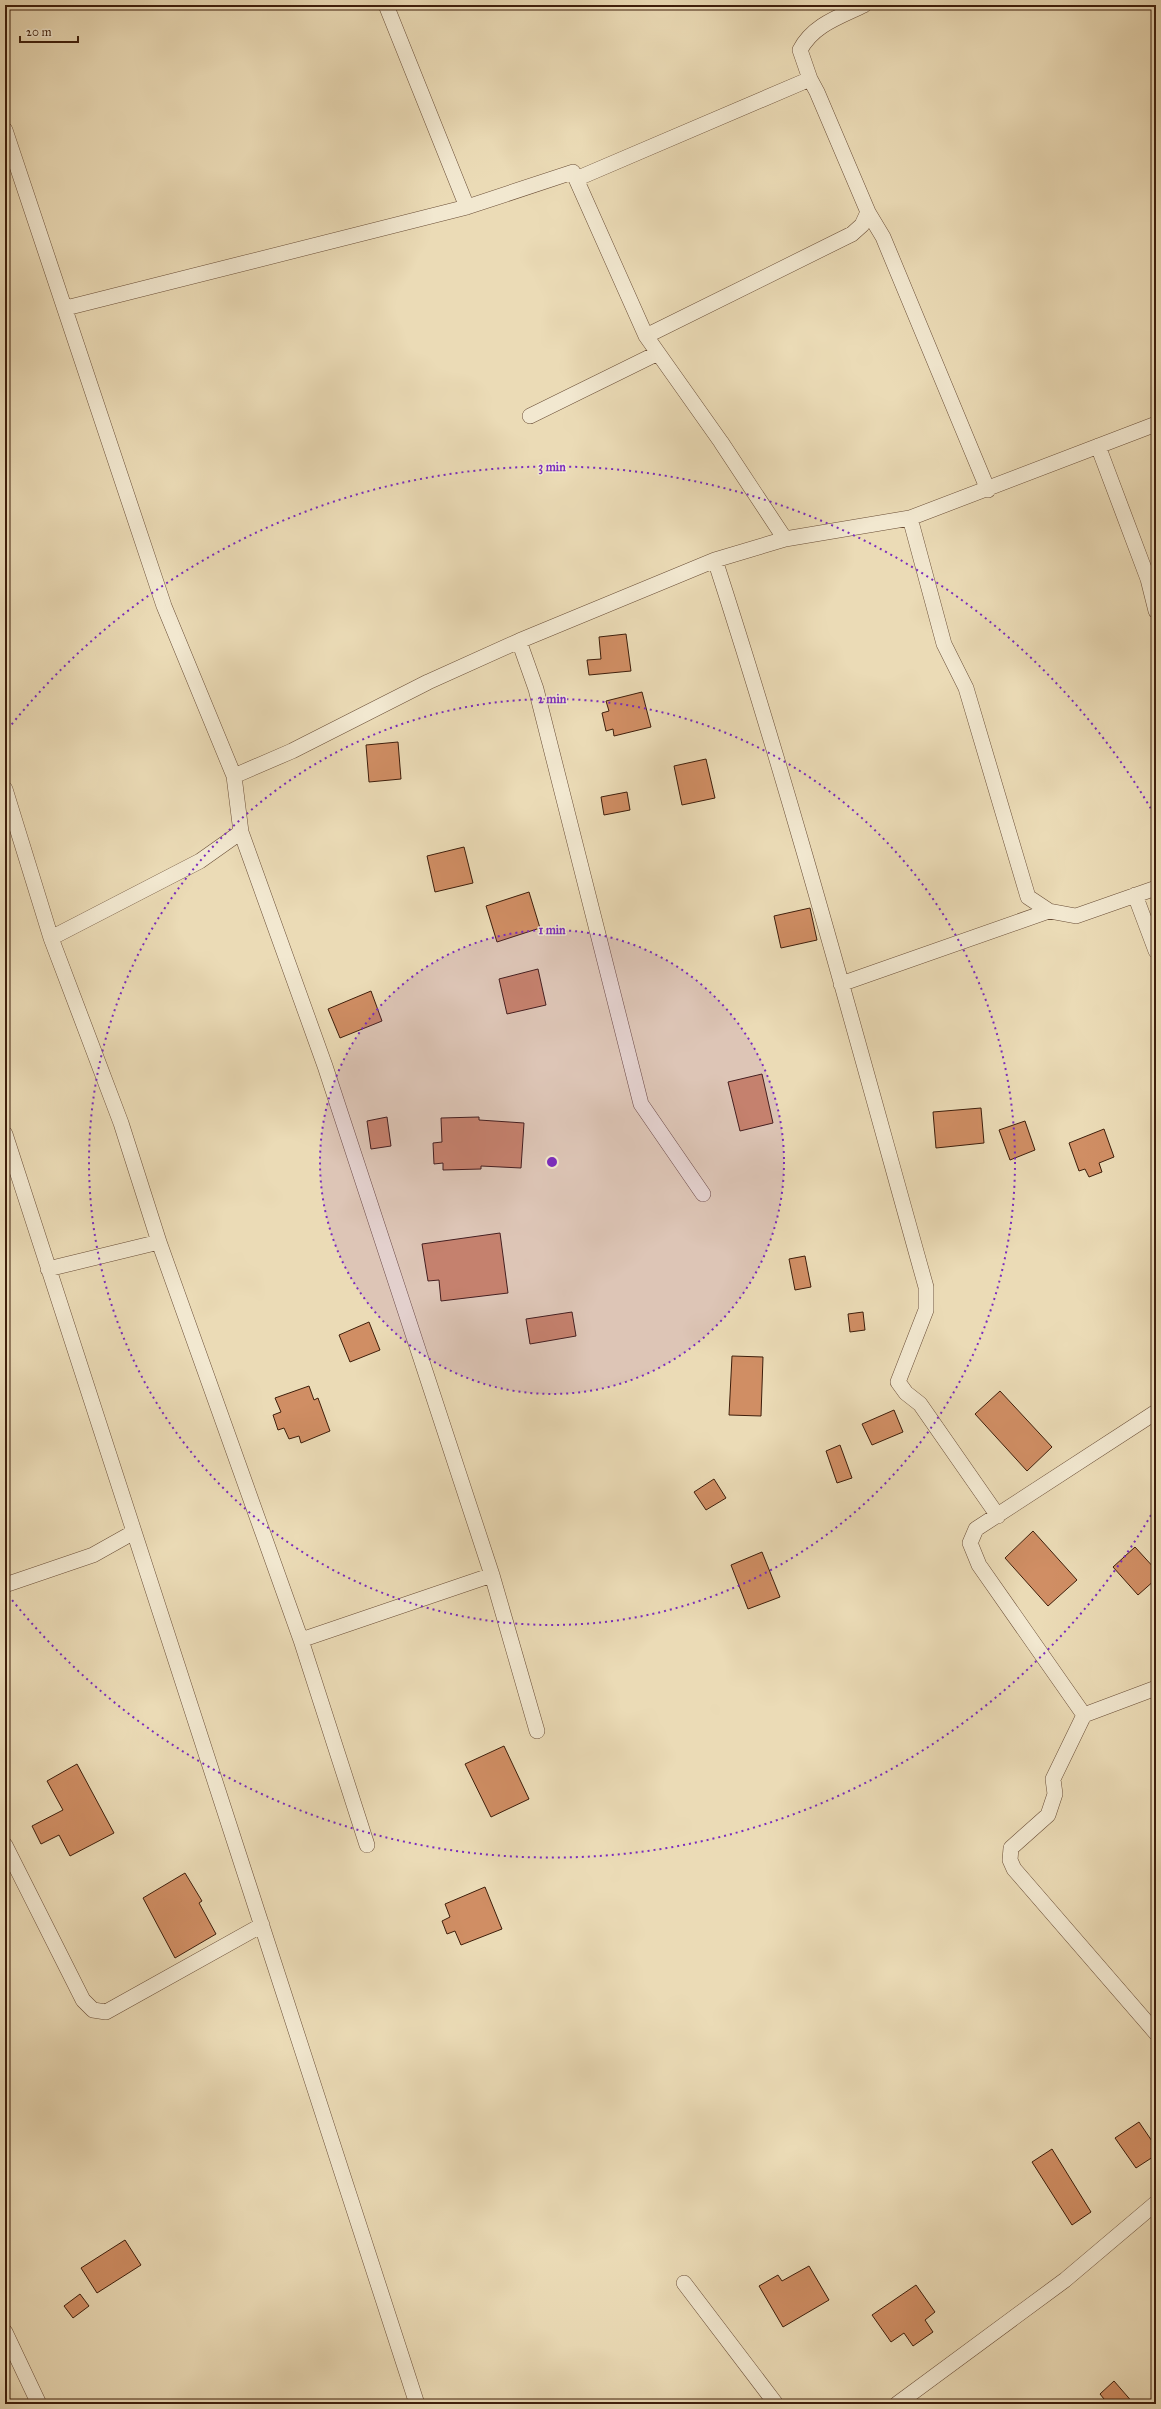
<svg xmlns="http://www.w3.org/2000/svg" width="1161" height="2409" viewBox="0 0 1161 2409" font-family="'IM FELL Great Primer',serif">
  <rect width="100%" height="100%" fill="#ebdbb6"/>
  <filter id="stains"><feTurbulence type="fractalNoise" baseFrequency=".005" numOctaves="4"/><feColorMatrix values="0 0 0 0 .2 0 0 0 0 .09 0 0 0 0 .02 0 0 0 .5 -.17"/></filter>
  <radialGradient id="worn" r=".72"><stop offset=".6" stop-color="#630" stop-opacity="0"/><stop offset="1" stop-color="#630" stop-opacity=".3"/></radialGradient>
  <path fill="#d08e64" stroke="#3e1e0b" d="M626,634L631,671L589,675L587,660L601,659L599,637Z
    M642,692L651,727L614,736L613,729L606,731L602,713L609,711L606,701Z
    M398,742L401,779L369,782L366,745Z
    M706,759L715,798L682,805L674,766Z
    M627,792L630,810L604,815L601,797Z
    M464,847L473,883L435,892L427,856Z
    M529,892L540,928L497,942L486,906Z
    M810,908L817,940L781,948L774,916Z
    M538,969L546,1005L507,1014L499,979Z
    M371,991L382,1021L340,1038L328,1009Z
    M762,1074L773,1123L740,1131L728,1082Z
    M981,1108L984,1143L936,1148L933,1112Z
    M387,1117L391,1146L371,1149L367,1121Z
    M479,1117V1120L524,1123L521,1168L481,1166V1169L443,1170V1163L434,1164L433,1143L442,1142L441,1118Z
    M1025,1121L1035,1150L1010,1160L999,1130Z
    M1104,1129L1114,1157L1099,1163L1102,1172L1089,1177L1085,1169L1079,1171L1069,1143Z
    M500,1233L508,1293L441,1301L439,1280L428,1281L422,1244Z
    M805,1256L811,1287L795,1290L789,1259Z
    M572,1312L576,1336L530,1344L526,1319Z
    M863,1312L865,1330L850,1332L848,1314Z
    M369,1322L380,1350L350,1362L339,1335Z
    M732,1356L763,1357L761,1416L729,1415Z
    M309,1386L314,1400L318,1398L330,1431L301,1443L299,1436L289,1439L284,1428L278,1430L273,1415L281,1412L275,1398Z
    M1000,1391L1052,1447L1027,1471L975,1414Z
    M894,1410L903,1432L872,1445L862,1424Z
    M840,1445L852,1478L837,1483L826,1451Z
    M714,1479L726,1498L706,1510L694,1492Z
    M1033,1531L1077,1580L1048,1606L1005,1558Z
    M1135,1547L1156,1570V1579L1138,1595L1113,1567Z
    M762,1552L780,1597L748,1609L731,1565Z
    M504,1746L529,1799L491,1817L465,1764Z
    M77,1764L114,1833L70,1856L59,1835L41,1844L32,1826L63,1810L47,1781Z
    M185,1873L202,1901L199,1903L216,1934L175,1958L143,1898Z
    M485,1887L502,1929L461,1945L455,1931L447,1934L442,1921L450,1917L445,1904Z
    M1139,2122L1156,2147V2155L1136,2168L1115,2138Z
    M1052,2149L1091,2212L1072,2225L1032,2162Z
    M125,2240L141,2265L97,2293L81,2268Z
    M809,2266L829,2300L783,2327L759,2286L778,2275L782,2281Z
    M916,2285L935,2312L925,2320L933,2332L913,2346L904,2333L891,2342L872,2315Z
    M80,2294L89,2306L73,2318L64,2306Z
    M1114,2381L1134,2404H1108L1100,2394Z"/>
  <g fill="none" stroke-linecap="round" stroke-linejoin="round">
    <g stroke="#694d36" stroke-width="16">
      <path id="street" d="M386,5L467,207
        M810,79L800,50C813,25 839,17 864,5
        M5,130L164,606L234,776L241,832L325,1066L492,1575L537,1731
        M576,179L810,79L817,92L868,212L862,225L852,234L646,336
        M868,212L883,237L988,490
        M66,308L467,207L573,172L646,336L721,442L785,539
        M530,416L658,353
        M1098,446L1148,579L1156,611
        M910,518L944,644L966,688L1028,897L1049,911L1076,916L1156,888
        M715,560C793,800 858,1044 926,1287V1310L898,1382L906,1393L920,1404L998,1516
        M519,641L536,689L641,1104L703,1194
        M234,776L292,751L428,682L519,641L715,560L785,539L910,518L1156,424
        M5,789L51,938L121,1123L159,1242L301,1640L367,1845
        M1135,895L1156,951
        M51,938L200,861L241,832
        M841,984L1049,911
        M5,1134L417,2404
        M48,1269L159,1242
        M1156,1412L976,1529L970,1543L979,1565L1084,1715L1053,1779L1055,1794L1048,1815L1011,1848L1010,1860L1014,1869L1156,2033
        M5,1585L93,1555L134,1532
        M301,1640L492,1575
        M1084,1715L1156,1688
        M5,1845L83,2000L93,2010L106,2012L262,1925
        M684,2283L776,2404
        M5,2332L39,2404
        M897,2404L1065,2280L1156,2203"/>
    </g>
    <use href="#street" stroke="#f2e8d0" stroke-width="15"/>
  </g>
  <circle cx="552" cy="1162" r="232" fill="#7b2cbf" fill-opacity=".12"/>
  <g fill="none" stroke="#7b2cbf" stroke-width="2" stroke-dasharray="2 4">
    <circle cx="552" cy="1162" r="232"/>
    <circle cx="552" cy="1162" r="463"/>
    <path d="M1154 1510A695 695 0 0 1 8 1595M8 729A695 695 0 0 1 1154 814"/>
  </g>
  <circle cx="552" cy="1162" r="6" fill="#7b2cbf" stroke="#f2e8d0" stroke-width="2"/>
  <g font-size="12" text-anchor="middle" font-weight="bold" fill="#7b2cbf" stroke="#f2e8d0" stroke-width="3" stroke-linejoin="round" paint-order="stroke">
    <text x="552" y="471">3 min</text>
    <text x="552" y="703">2 min</text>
    <text x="552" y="934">1 min</text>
  </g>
  <rect width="1161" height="2409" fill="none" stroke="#ebdbb6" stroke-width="20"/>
  <rect x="6" y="6" width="1149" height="2397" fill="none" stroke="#3e1e0b" stroke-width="2"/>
  <rect x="10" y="10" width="1141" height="2389" fill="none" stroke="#3e1e0b"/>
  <path d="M20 36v6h58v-6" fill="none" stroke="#3e1e0b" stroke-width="2"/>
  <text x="26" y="36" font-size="12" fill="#3e1e0b" stroke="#f2e8d0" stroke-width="3" paint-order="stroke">20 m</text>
  <rect width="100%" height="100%" filter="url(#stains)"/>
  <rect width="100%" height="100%" fill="url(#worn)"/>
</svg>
